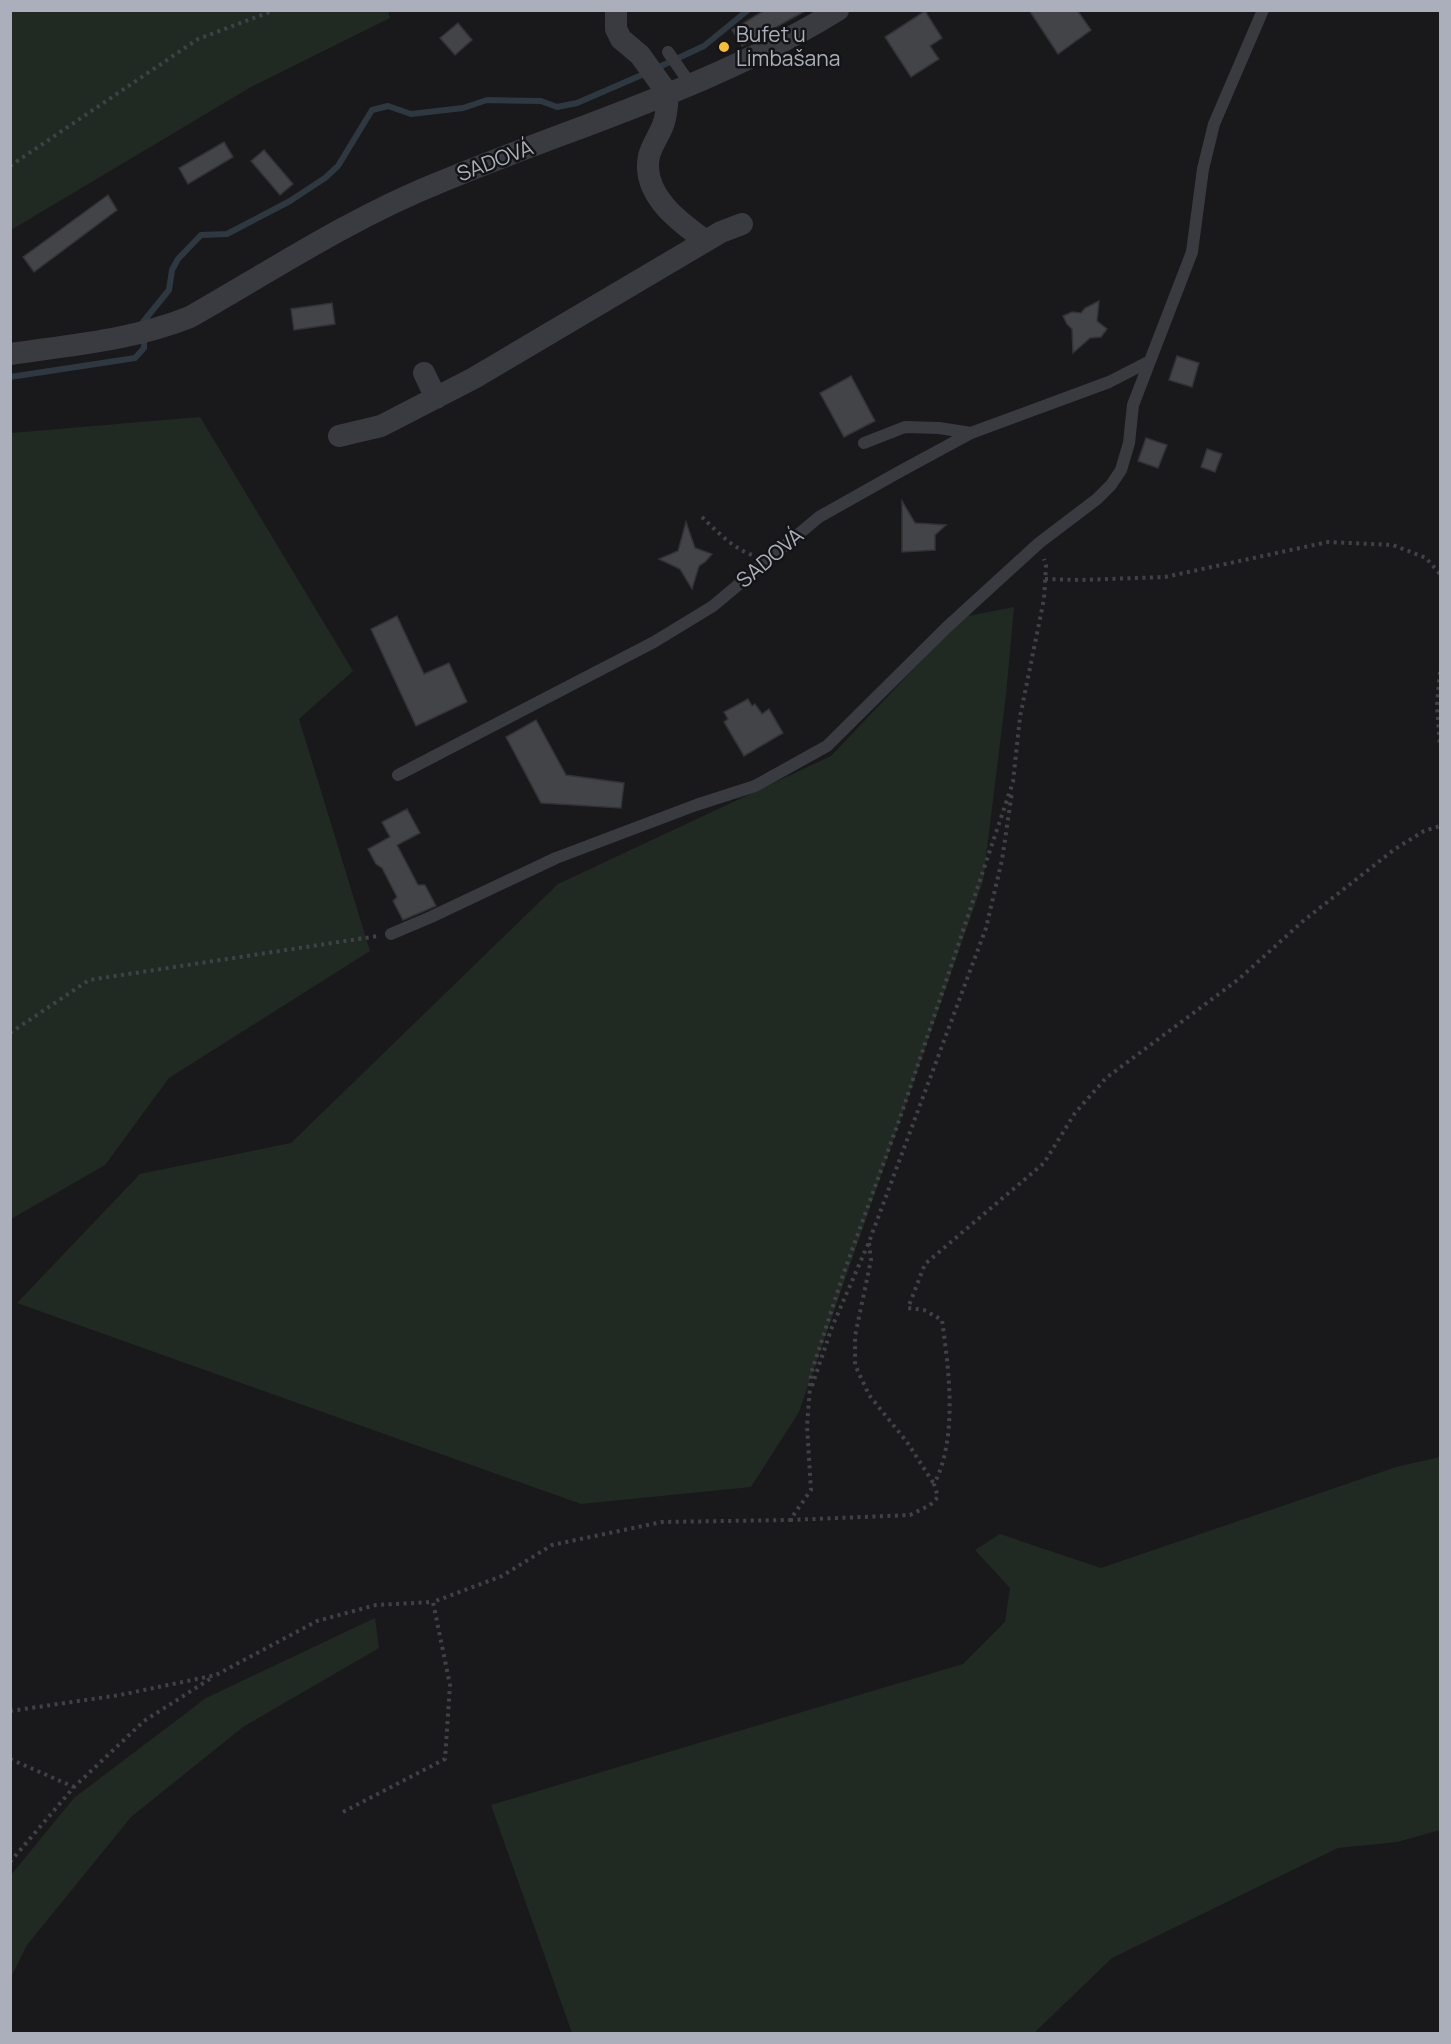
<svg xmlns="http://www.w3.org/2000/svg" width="1451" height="2044" viewBox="0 0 1451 2044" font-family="Manrope,sans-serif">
  <rect width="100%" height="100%" fill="#19191b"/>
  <path fill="#202a22" d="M388,11L390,18L251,87L11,230V11Z
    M200,417L353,671L299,719L370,951L169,1078L105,1165L11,1219V433Z
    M1014,607L1006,695L983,881L799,1412L751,1487L581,1504L17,1303L140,1174L291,1143L558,884L831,756L963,617Z
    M1440,1457V1830L1397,1842L1338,1848L1112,1958L1034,2033H572L491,1805L963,1664L1005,1622L1010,1588L975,1550L1000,1534L1101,1568L1396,1467Z
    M375,1618L379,1648L243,1727L131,1817L27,1945L11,1977V1875L74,1798L206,1698Z"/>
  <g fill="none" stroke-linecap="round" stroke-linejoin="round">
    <path stroke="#2e3840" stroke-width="6" d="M143,325V322L169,290L172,270L178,259L201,235L227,234L290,201L325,178L338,166L372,110L388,106L411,114L463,108L487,100L541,101L557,107L577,103L644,74L704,46L748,10
      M10,377L135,358L144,348V335"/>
  </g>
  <path fill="#434448" stroke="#333337" stroke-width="1.5" d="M765,10H807L742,46L732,30Z
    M1029,10H1077L1091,30L1058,54Z
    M925,11L942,38L930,46L939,59L911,77L885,37Z
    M458,23L472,40L455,55L440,38Z
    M224,142L233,157L188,184L179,168Z
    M264,150L293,184L280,195L251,161Z
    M108,195L117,210L34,272L23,257Z
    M1099,301L1097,321L1107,329L1101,337L1090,338L1073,353L1072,329L1067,324L1063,316L1072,312L1081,313L1085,308Z
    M332,303L335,324L294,330L291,309Z
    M1177,356L1199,363L1192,387L1169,380Z
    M851,376L875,421L844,437L820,393Z
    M1146,438L1167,445L1158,468L1138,461Z
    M1207,449L1222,454L1215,472L1201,467Z
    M902,501L915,523L946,525L935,535V550L902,552Z
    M686,522L695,548L712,554L705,562L699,566L692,589L680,569L659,559L678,551Z
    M397,616L424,674L449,663L467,702L416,726L371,629Z
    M748,699L752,706L755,704L762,714L769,709L783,733L744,756L724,722L728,719L724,712Z
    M536,720L566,775L624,783L621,808L541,803L506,737Z
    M407,809L420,833L397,845L418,885H425L436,906L403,920L393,901L397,897L382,868L376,864L368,849L390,837L382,822Z"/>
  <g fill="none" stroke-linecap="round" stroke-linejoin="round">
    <path stroke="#404248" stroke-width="4" stroke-dasharray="3 4.5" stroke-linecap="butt" d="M10,166L198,39L275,10
      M702,517C716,531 733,548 752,555
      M1045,579L1081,580L1165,577L1328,542L1393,545L1426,558L1440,574
      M1440,672L1437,705L1440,747
      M10,1033L89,980L378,936
      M869,1243L871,1260L855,1336V1365L869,1395L907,1442L934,1484
      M812,1386L832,1327L869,1242L986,928L1002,860L1012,792
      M790,1520L910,1515L930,1505L938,1497L934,1484C958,1438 949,1371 942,1320L924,1310L908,1308L925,1264L1044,1163L1075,1113L1106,1078L1239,979L1303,921L1395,849L1424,831L1440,826
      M10,1711L120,1695L216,1675L317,1621L376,1605L433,1602
      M10,1759L74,1787
      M343,1812L445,1759L450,1685L433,1602L502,1576L552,1545L662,1522L790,1520L811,1490L807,1426L811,1374L843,1275L900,1118L1013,782L1020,717L1044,599L1046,566L1044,559
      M10,1862L74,1787L144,1721L213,1677"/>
    <path stroke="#3a3b41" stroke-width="12" d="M668,52L691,85
      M864,443L905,427L939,428L971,433
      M398,775L654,642L713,606L819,517L899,472L971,433L1109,382L1150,361
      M391,934L431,917L556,858L696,805L755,786L827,746L946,628L1039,543L1097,499L1111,485L1121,470L1129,443L1133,405L1192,252L1203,169L1214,124L1263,10"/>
    <path stroke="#3a3b41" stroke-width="22" d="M616,10V29L621,39L640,55L668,94C667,103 667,113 664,122C661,133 652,144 649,156C641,194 679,222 706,241
      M10,354C71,345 133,340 190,317C271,271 351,218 438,183C572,127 714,87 838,10
      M424,373L436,398
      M339,436L381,426L474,378L721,232L742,224"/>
  </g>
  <circle fill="#f9bd33" stroke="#141416" stroke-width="2" cx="724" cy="47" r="6"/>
  <g text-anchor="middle" stroke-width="5" stroke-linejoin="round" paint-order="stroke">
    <g font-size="21" fill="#abafbb" stroke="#141416" text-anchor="start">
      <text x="736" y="42">Bufet u<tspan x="736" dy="24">Limbašana</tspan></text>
    </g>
    <g font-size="21" fill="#abafbb" stroke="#141416">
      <text transform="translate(495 161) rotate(-21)" y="7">SADOVÁ</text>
      <text transform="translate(770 558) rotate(-40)" y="7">SADOVÁ</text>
    </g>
  </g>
  <rect width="1451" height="2044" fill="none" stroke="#abafbb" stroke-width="24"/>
</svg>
